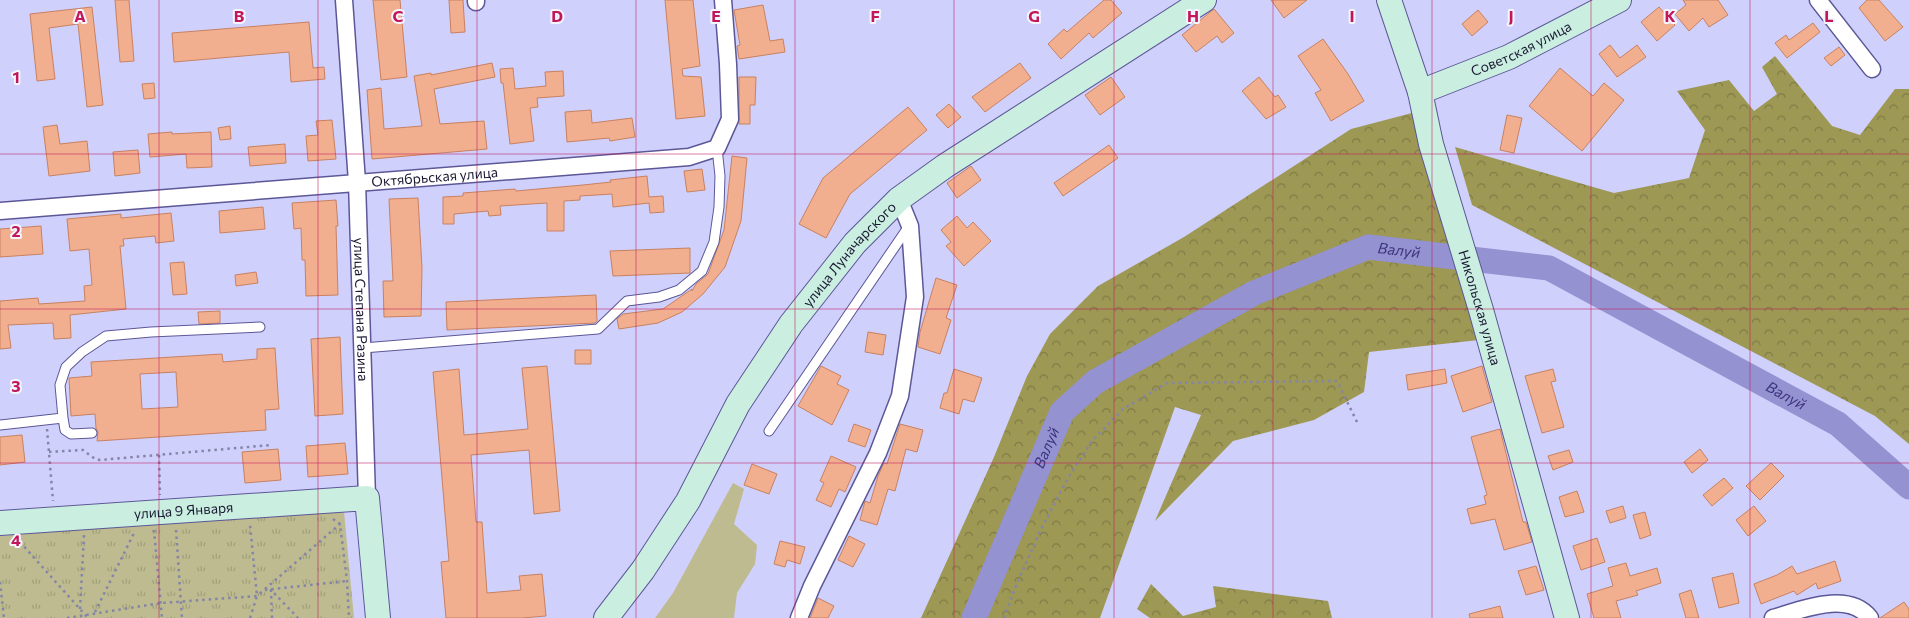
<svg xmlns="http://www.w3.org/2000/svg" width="1909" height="618" viewBox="0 0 1909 618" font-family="Commissioner,sans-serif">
  <defs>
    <pattern id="forest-crowns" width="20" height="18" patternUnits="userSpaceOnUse" patternTransform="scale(1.25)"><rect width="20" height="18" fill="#9d9854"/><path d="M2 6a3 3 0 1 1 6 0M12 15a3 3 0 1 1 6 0" fill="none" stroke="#7f7b46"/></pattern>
    <pattern id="park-tufts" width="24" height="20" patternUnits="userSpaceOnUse" patternTransform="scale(1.25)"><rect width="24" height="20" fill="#bdbb8f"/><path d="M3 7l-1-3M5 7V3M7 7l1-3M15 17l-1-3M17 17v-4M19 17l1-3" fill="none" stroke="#a2a07c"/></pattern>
  </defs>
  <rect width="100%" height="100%" fill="#d0d0fc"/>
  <path fill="#bdbb8f" d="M733,483L744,489L734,524L757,545L755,564L737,593L734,618H655L673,593Z"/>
  <path fill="url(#forest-crowns)" d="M1775,56L1832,126L1860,135L1895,89H1909V444L1875,416L1472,205L1455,147L1614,193L1689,178L1705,130L1677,91L1729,80L1754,111L1777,94L1762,67Z
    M1412,113L1479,340L1369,352L1364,392L1314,420L1233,441L1155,521L1201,415L1175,407L1100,618H921L994,457L1027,376L1050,334L1098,286L1184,237L1351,129Z
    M1151,584L1183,616L1216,607L1213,586L1328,601L1332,618H1150L1137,609Z"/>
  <path fill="url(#park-tufts)" d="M344,512L354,618H0V536L174,522Z"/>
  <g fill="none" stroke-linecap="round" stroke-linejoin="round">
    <path stroke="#9492d0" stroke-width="25" id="s1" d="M974,618L1062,412L1095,382L1254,293L1368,247L1549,268L1838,424L1909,487"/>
  </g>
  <path fill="#f2af90" stroke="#c88160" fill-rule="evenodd" d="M115,0H129L134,61L120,62Z
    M373,0H400L407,77L381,80Z
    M449,0H463L465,32L451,33Z
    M665,0H693L700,66L682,69L683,76L701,77L705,116L676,119Z
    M1104,0H1111L1122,13L1093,38L1089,33L1061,59L1048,44L1064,29L1067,32Z
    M1271,0H1307L1284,18Z
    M1683,0H1718L1728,15L1709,27L1703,18L1689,31L1675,14L1686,5Z
    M1867,0H1879L1903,27L1885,41L1859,8Z
    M763,5L770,41L783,39L785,52L739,59L737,46L740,45L734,10Z
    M92,7L103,105L87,107L78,24L49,28L55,79L37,81L30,14Z
    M1659,7L1675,25L1657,41L1641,22Z
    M1214,9L1234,33L1222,43L1217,36L1196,52L1182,35Z
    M1478,10L1488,22L1472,36L1462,24Z
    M309,22L313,68L324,67L325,79L291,82L289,52L174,62L172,33Z
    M1813,23L1820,32L1787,58L1775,43L1786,35L1789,40Z
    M1323,39L1348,74L1364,101L1331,121L1315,93L1321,90L1298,56Z
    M1610,45L1620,58L1637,45L1646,57L1617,77L1599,54Z
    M1839,47L1845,55L1831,66L1824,58Z
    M492,63L495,77L434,89L440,124L484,121L487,149L372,159L367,90L381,88L384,129L422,126L414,76L431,73V75Z
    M1020,63L1031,78L985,112L972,97Z
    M513,68L515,89L546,86L545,72L563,71L564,96L537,98L538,107L530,108L534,141L510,144L503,83H501L500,69Z
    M1560,68L1593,96L1604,83L1624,100L1582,151L1529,106Z
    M739,77H756L755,105H750V124H739Z
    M1111,77L1125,97L1100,115L1085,95Z
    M1259,77L1275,97L1278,95L1286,107L1266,119L1242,91Z
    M154,83L155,98L144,99L142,84Z
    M949,104L961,117L948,128L936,115Z
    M908,107L927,130L850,194L826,238L799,224L823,178Z
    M591,110L592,123L632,118L635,137L610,141L609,138L567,142L565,112Z
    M1507,115L1522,118L1514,153L1500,150Z
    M332,120L336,159L308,161L306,136L318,135L316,121Z
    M57,125L60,144L87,141L90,171L49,176L43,127Z
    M230,126L231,139L220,140L218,128Z
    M172,132V134L211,132L212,167L187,168L186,154L150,157L148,134Z
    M285,144L286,163L250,166L248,147Z
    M1109,145L1118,158L1063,196L1054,183Z
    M138,150L140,173L115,176L113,152Z
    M732,156L747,158L741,221L725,267L703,294L682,312L658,323L619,329L617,319L623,314L663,309L692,289V291L696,284L708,274L724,230Z
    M971,166L981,180L957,198L947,183Z
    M702,169L705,190L687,192L684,171Z
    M647,176L649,197L663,196L664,212L650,213L649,203L613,207L612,194L580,196V200L564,201V231H547V203L500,206L501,215L489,216L488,211L454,214V224H443V197L463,196V193L515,189L516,191L583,185L611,182L610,180Z
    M418,198L422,268L421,316L384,317L383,281H393L389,199Z
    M336,200L338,226H336L338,295L306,296L305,260H302L301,228L294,229L292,203Z
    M263,207L265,229L220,233L219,211Z
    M171,213L174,241L156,243L155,236L123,239L124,246H120L126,309L70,315L71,338L54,339L53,323L8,325L11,348L0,349V301L38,298L39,304L85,301L84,286L92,285L89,249L70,251L67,219L121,214V218Z
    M957,216L967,228L973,222L991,241L964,266L946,246L951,242L941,230Z
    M41,226L43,254L0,257V229Z
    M690,248V273L613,276L610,251Z
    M184,262L187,294L173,295L170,263Z
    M256,272L258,283L236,286L235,275Z
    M936,278L957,285L946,318L951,320L940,354L918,347L920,332Z
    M596,295L597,321L595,323L447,330L446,302Z
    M220,311V323L199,324L198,312Z
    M868,332L886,335L883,355L865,352Z
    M340,337L343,414L315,416L311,339Z
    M275,348L279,409L265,410L266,430L97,441L98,432L96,428L95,414L71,416L69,378L92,376L91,362L222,354L223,362L257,359V349ZM176,372L178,407L142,409L140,374Z
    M575,350H591V364H575Z
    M547,366L560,511L534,514L529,450L471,455L476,522H482L487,593L521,590L519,576L542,574L546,616L522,618H446L441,562L449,561L433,372L459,369L464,435L528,429L522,368Z
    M821,366L841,376L837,384L849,390L832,425L798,406Z
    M1482,366L1492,402L1463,412L1451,376Z
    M954,369L982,378L974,402L963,399L959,414L940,408L944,393H947Z
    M1445,369L1447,383L1408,390L1406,375Z
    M1553,369L1556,381L1551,382L1564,427L1542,433L1525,376Z
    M854,424L871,430L865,447L848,441Z
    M900,424L923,430L917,452L906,449L895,491L888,489L877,525L860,520L865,501L870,503L878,476L884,463L887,464Z
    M1500,429L1523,522H1526L1532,542L1504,550L1495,519L1471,524L1467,509L1486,504L1484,496L1487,495L1471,437Z
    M22,435L25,462L0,465V437Z
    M345,443L348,474L308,477L306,446Z
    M278,449L281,480L245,483L242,452Z
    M1700,449L1708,460L1692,473L1684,462Z
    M1569,450L1573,462L1553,470L1548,456Z
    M831,456L856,467L845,492L839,489L831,507L816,500L824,483L820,481Z
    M1771,463L1784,476L1760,500L1746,486Z
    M752,464L777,474L769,494L744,485Z
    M1724,478L1733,488L1712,506L1703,495Z
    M1577,491L1584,512L1565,517L1559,497Z
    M1623,506L1626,518L1610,523L1606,511Z
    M1754,506L1766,521L1748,536L1736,520Z
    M1645,512L1651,535L1640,539L1633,515Z
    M849,536L865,544L853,567L838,560Z
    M1597,538L1605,562L1581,570L1573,546Z
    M780,541L805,547L800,564L787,560L785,567L774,564Z
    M1835,561L1841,581L1818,589L1816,583L1797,595L1794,591L1761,604L1754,584L1777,575L1792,566L1797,574Z
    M1626,563L1630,576L1657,568L1661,583L1636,591L1638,595L1616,601L1621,618H1594L1587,594L1613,586L1608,568Z
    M1536,566L1544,590L1526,595L1518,571Z
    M1733,573L1739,603L1719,608L1712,578Z
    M1691,590L1699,618H1686L1679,594Z
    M818,598L834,606L828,618H810Z
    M1904,602L1909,609V618H1880Z
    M1500,606L1503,618H1470L1469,614Z"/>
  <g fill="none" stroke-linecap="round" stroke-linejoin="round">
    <g stroke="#5c5797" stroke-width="11">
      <path id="service" d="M363,348L598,329L627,301L659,297L679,290L702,271L714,242L719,207L720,176L717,148
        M63,418L65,430L71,434L92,433
        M0,425L63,418L60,385L66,367L82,352L106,336L151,332L260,327
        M769,431L909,226"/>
    </g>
    <g stroke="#5c5797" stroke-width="19">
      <g id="minor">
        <path id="s2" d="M344,0L357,182L367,498"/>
        <path d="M476,0V2"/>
        <path d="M1818,0L1872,69"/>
        <path id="s3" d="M0,211L689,157L717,148L730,119L728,64L723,0"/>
        <path d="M799,618L812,586L878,453L900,396L915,297L910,226L899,199"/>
        <path d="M1773,618C1801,610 1848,590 1870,618"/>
      </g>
    </g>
    <g stroke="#5c5797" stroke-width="26">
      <g id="secondary">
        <path id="s4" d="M1389,0L1420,92L1431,144L1481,310L1567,618"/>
        <path id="s5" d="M1420,92L1509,57L1619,0"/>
        <path id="s6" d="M0,523L367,498L378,618"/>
        <path id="s7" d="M606,618L643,570L688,501L738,404L791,324L855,243L899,199L945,166L1204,0"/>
      </g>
    </g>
    <path stroke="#8585a9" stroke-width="2.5" stroke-dasharray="2.5 4" stroke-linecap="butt" d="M47,429L53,501
      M49,452L83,450L95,459L100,460L271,445
      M159,455L160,495
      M333,519L340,524L347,581L349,618
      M154,530L162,618
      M176,530L182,618
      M20,542L88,618
      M0,582L4,618
      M265,589L340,524
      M80,609L84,535
      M95,612L134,533
      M67,618L161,603L257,596L264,590L347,581
      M250,618L257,596L250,525
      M272,618L271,590L298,618
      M1004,618L1015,588L1041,529L1068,478L1092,441L1123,409L1167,383L1337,381L1358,424"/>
    <use href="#service" stroke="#fff" stroke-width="9"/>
    <use href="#minor" stroke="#fff" stroke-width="16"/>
    <use href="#secondary" stroke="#caefe1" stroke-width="24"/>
  </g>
  <path fill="none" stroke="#c2185b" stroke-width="1" stroke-opacity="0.55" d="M159,0V618M318,0V618M477,0V618M636,0V618M795,0V618M954,0V618M1114,0V618M1273,0V618M1432,0V618M1591,0V618M1750,0V618M0,154H1909M0,309H1909M0,463H1909"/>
  <g text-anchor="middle" stroke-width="4" stroke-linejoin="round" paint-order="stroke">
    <g font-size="14" fill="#1b1933" stroke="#f5f5fd">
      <text dy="5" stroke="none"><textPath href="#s5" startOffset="110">Советская улица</textPath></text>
      <text dy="5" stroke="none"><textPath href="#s3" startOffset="436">Октябрьская улица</textPath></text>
      <text dy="5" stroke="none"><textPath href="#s7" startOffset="439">улица Луначарского</textPath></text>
      <text dy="5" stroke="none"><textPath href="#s4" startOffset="321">Никольская улица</textPath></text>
      <text dy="5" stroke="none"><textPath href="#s2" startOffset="310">улица Степана Разина</textPath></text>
      <text dy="5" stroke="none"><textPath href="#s6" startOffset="184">улица 9 Января</textPath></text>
    </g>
    <g font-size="15" font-style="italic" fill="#3e347e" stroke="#f5f5fd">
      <text dy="5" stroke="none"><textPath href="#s1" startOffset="605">Валуй</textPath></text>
      <text dy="5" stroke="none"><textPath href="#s1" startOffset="1025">Валуй</textPath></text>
      <text dy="5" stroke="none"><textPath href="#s1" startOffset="185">Валуй</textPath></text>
    </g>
  </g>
  <g font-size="16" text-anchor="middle" font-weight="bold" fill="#c2185b" stroke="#f5f5fd" stroke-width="4" stroke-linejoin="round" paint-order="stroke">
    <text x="80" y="22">A</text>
    <text x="239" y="22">B</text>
    <text x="398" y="22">C</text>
    <text x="557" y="22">D</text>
    <text x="716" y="22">E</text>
    <text x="875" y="22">F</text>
    <text x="1034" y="22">G</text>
    <text x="1193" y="22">H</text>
    <text x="1352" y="22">I</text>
    <text x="1511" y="22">J</text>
    <text x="1670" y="22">K</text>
    <text x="1829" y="22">L</text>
    <text x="16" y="83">1</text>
    <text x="16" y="237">2</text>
    <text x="16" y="392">3</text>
    <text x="16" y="546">4</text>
  </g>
</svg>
